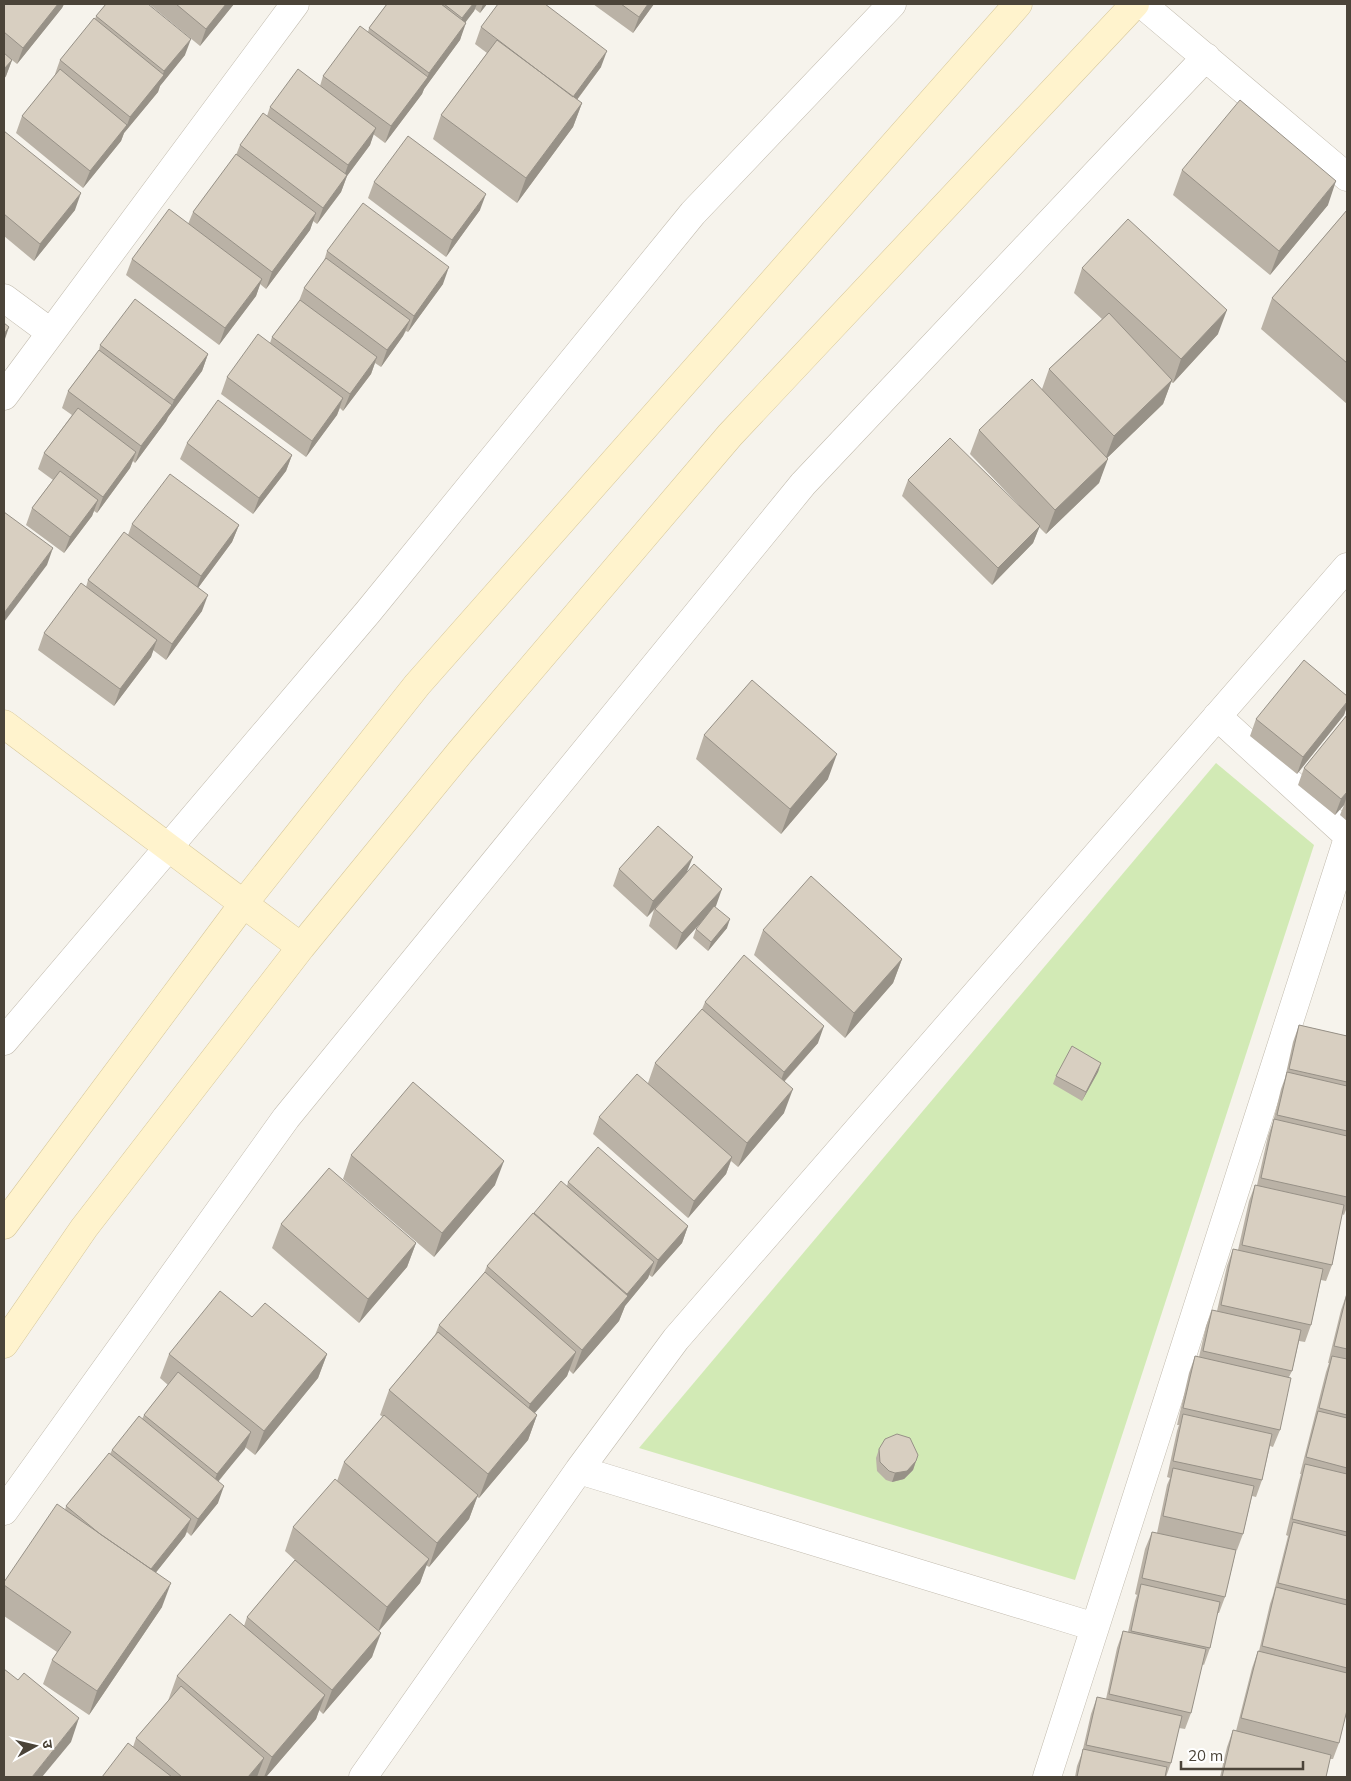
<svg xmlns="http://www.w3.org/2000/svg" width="1351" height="1781" viewBox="0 0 1351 1781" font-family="Mulish,'Noto Sans Devanagari',sans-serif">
  <rect width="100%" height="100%" fill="#f6f3ec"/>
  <path fill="#d2eab5" d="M1216,763L1314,845L1075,1580L639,1448Z"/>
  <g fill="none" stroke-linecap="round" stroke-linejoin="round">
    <g stroke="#c2bbae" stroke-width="29">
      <path id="street" d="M1142,4L1347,177
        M4,298L50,332
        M4,396L295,4
        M1217,716L1347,835
        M4,1041L368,612L693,213L892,4
        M579,1470L1095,1627
        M4,1511L286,1118L803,484L1206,57
        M363,1777L579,1470L676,1339L1347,567
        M1047,1777L1347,841"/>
    </g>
    <g stroke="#d6c79b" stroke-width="29">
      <path id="secondary" d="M4,724L301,947
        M4,1225L244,903L417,685L1018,4
        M4,1344L84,1228L301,947L461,751L730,435L1135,4"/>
    </g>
    <use href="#street" stroke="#fff" stroke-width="28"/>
    <use href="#secondary" stroke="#fff3cd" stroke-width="28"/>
  </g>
  <path fill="#bab2a6" d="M4,4H64L62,8L17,64L12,60L6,76L4,79Z
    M149,4H234L200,46Z
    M387,4H487L480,13L475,9L474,11L465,22L460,40L424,89L422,94L385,143L373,134L370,145L347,176L341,192L317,224L313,221L310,230L266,289L260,284L256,296L219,345L126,275L132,259L188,224L193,212L236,155L240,145L267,116L270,107L320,86L323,76L368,32L369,28Z
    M593,4H654L633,33Z
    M96,16L185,55L160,86L158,92L124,133L121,141L83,188L16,133L22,116L54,77L60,60L95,19Z
    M481,27L601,67L577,100L582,103L573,127L517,203L433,139L441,115L487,53L475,44Z
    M4,131L75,210L34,261L4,236Z
    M1182,170L1328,205L1270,275L1173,195Z
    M374,182L480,210L446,257L368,198Z
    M1347,210V404L1261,329L1272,298Z
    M327,251L443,284L408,332L406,331L403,336L381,367L375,363L371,374L343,411L340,408L337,415L306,457L221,394L227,377L270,343L272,337L299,301L304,288L324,261Z
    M1082,268L1218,334L1173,383L1171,382L1163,404L1107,458L1099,483L1046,534L1039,527L1033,543L992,585L902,496L908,480L1019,505L970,454L979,430L1042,389L1049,369L1102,319L1074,293Z
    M100,345L208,354L202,371L168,417L166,421L135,463L133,461L130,468L97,513L94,511L92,516L64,553L26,525L32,508L53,480L38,469L44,453L72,415L62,408L68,391L99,350Z
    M187,443L292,455L286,471L253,514L180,459Z
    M132,524L239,525L232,542L198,588L202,611L166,660L153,650L151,657L114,706L38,650L44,633L86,587L88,580L128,535Z
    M1347,696V706L1344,715L1297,774L1250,736L1256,719Z
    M1347,715V821L1340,815L1344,805L1335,815L1298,785L1304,768Z
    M704,735L828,779L781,834L696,759Z
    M619,869L687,872L716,906H715L727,928L708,951L693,938L696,929L707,915L676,950L649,926L654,910L647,917L613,886Z
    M763,930L902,959L893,983L845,1038L754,955Z
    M705,1002L818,1043L785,1081L784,1113L738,1167L731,1161L726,1174L688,1218L593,1134L599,1117L648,1083L655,1063L702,1009Z
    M1299,1025L1347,1036V1207L1344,1215L1342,1214L1332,1265L1326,1281L1321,1280L1311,1325L1305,1342L1299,1341L1292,1371L1289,1377L1280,1430L1273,1447L1270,1446L1262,1480L1256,1497L1252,1496L1243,1534L1237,1550H1236L1225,1597L1219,1613H1217L1210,1648L1204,1665L1202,1664L1191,1713L1185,1729L1179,1728L1171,1763L1166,1777H1075L1077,1766L1082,1753L1091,1714L1097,1697L1106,1699L1117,1648L1123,1631L1128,1632L1135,1601L1137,1595L1135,1594L1145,1549L1152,1532L1157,1533L1167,1485L1170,1478L1167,1477L1177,1431L1179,1425H1177L1189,1373L1195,1356L1199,1357L1206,1326L1212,1310L1217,1311L1227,1266L1233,1249L1238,1250L1249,1201L1255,1185H1257L1268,1136L1273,1122L1281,1089L1285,1078L1293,1042Z
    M1101,1063L1098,1072L1082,1101L1053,1084L1056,1076Z
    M351,1155L495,1185L434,1257L343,1179Z
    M568,1182L688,1226L682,1243L652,1277L649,1275L648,1278L625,1306L619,1321L573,1374L569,1370L567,1376L534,1413L537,1415L528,1440L479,1498L477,1497L469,1519L429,1567L426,1565L420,1583L379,1631L372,1657L323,1714L319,1710L316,1719L266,1777H102L133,1747L136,1738L168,1701L177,1676L244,1626L247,1617L295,1560L285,1551L293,1527L337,1481L344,1462L383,1417L380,1415L389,1390L435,1335L439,1325L484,1273L487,1266L533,1214L567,1186Z
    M281,1224L416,1243L407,1267L359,1323L272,1248Z
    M1347,1293V1710L1339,1743L1333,1759H1330L1326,1777H1220L1227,1747L1233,1730L1236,1731L1252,1668L1258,1651H1259L1270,1604L1273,1595L1288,1536L1286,1535L1299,1481L1301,1474H1300L1326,1372L1329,1363H1328L1341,1310Z
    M252,1317L327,1354L318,1378L255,1455L245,1447L219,1481L218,1503L191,1536L187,1532L185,1536L156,1572L162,1607L89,1715L43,1684L52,1660L57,1652L4,1616V1582L65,1510L66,1506L110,1454L112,1450L142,1419L144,1415L168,1385L160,1378L169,1354Z
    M879,1449L916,1461L913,1470L904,1479L892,1482L886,1480L877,1471L876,1458Z"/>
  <path fill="#979187" d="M58,4H64L62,8L17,64L23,48Z
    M226,4H234L200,46L206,29Z
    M473,4H477L474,11L456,35L462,18Z
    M483,4H487L480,13Z
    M648,4H654L633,33L639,17Z
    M466,23L460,40L424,89L422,94L385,143L391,126L427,78L429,73Z
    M191,39L185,55L160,86L158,92L124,133L121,141L83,188L90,171L127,125L130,117L162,77L164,71Z
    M607,51L601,67L567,113L573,97Z
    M12,60L6,76L4,79V69Z
    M582,103L573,127L517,203L526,178Z
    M376,128L370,145L347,176L341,192L317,224L323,208L342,182L348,165Z
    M1336,181L1328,205L1270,275L1279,251Z
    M81,193L75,210L34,261L40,244Z
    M486,194L480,210L446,257L452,240Z
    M316,213L310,230L266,289L272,272Z
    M449,267L443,284L408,332L414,316Z
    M262,279L256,296L219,345L225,328Z
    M1227,310L1218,334L1173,383L1181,359Z
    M410,320L403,336L381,367L387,350Z
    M9,327L4,342V334Z
    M208,354L202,371L168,417L166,421L135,463L141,446L172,405L174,400Z
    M377,357L371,374L343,411L350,394Z
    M1172,380L1163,404L1105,460L1114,436Z
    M343,398L337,415L306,457L312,441Z
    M136,452L130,468L97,513L103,497Z
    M292,455L286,471L253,514L259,498Z
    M1108,459L1099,483L1046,534L1055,510Z
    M98,500L92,516L64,553L70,537Z
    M239,525L232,542L195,592L201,576Z
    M1040,526L1033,543L992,585L998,568Z
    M53,548L47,565L4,622V613Z
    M208,595L202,611L166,660L172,644Z
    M157,640L151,657L114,706L120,689Z
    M1347,702V706L1344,715L1297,774L1303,757Z
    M837,754L828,779L781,834L790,809Z
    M1347,792V799H1346L1344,805L1335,815L1341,799Z
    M693,857L686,874L647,917L653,901Z
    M722,889L716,906L676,950L682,933Z
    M730,919L727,928L708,951L711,942Z
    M902,959L893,983L845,1038L854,1013Z
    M824,1026L818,1043L778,1088L784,1072Z
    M1101,1063L1098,1072L1082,1101L1086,1092Z
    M793,1089L784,1113L738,1167L747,1143Z
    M732,1157L726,1174L688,1218L694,1201Z
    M504,1161L495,1185L434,1257L442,1233Z
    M688,1226L682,1243L652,1277L658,1260Z
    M416,1243L407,1267L359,1323L368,1299Z
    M654,1262L648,1278L625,1306L619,1321L573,1374L582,1350L624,1301L627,1294Z
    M576,1352L567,1376L521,1429L530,1404Z
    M327,1354L318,1378L255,1455L264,1431Z
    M537,1415L528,1440L479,1498L488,1474Z
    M251,1432L245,1449L210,1491L217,1474Z
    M916,1461L913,1470L904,1479L892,1482L895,1473Z
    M224,1486L218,1503L191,1536L198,1519Z
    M478,1495L469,1519L429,1567L437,1543Z
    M191,1519L185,1536L142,1590L148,1573Z
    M429,1559L420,1583L378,1632L387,1607Z
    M171,1583L162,1607L89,1715L97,1691Z
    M381,1633L372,1657L323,1714L332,1690Z
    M325,1695L316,1719L266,1777H264L272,1757Z
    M79,1718L71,1742L42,1777H32Z
    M264,1758L257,1777H248Z"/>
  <path fill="#d8cfc1" stroke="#979187" d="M4,4H58L23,48L4,32Z
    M106,4H148L191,39L164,71L96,16Z
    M176,4H226L206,29Z
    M387,4H441L466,23L429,73L369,28Z
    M444,4H473L462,18Z
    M498,4H545L607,51L573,97L481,27Z
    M621,4H648L639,17Z
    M94,18L164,75L130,117L60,60Z
    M360,26L428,77L391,126L323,76Z
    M497,40L582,103L526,178L441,115Z
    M4,53L12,60L4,69Z
    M60,69L127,125L90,171L22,116Z
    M298,69L376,128L348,165L270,107Z
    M1240,100L1336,181L1279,251L1182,170Z
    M263,113L347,175L323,208L240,145Z
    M4,131L81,193L40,244L4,214Z
    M408,136L486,194L452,240L374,182Z
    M236,154L316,213L272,272L193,212Z
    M363,203L449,267L414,316L327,251Z
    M169,209L262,279L225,328L132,259Z
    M1347,210V363L1272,298Z
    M1128,219L1227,310L1181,359L1082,268Z
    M326,258L410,320L387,350L304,288Z
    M135,299L208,354L174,400L100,345Z
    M300,300L377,357L350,394L272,337Z
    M1109,313L1172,380L1114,436L1049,369Z
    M4,323L9,327L4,334Z
    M258,334L343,398L312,441L227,377Z
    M99,350L172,405L141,446L68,391Z
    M1032,379L1108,459L1055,510L979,430Z
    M218,400L292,455L259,498L187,443Z
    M78,408L136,452L103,497L44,453Z
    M950,438L1040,526L998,568L908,480Z
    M60,471L98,500L70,537L32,508Z
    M170,474L239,525L201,576L132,524Z
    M4,512L53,548L4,613Z
    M124,532L208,595L172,644L88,580Z
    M81,583L157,640L120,689L44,633Z
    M1304,660L1347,696V702L1303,757L1256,719Z
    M752,680L837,754L790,809L704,735Z
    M1347,715V792L1341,799L1304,768Z
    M658,826L693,857L653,901L619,869Z
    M694,864L722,889L682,933L655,909Z
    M811,876L902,959L854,1013L763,930Z
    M714,906L730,919L711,942L696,929Z
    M744,955L824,1026L784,1072L705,1002Z
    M702,1009L793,1089L747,1143L655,1063Z
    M1299,1025L1347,1036V1082L1289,1069Z
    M1072,1046L1101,1063L1086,1092L1056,1076Z
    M1287,1072L1347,1086V1131L1277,1115Z
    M637,1074L732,1157L694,1201L599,1117Z
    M413,1082L504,1161L442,1233L351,1155Z
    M1274,1119L1347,1136V1197L1261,1178Z
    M598,1147L688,1226L658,1260L568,1182Z
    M329,1168L416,1243L368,1299L281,1224Z
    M561,1181L654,1262L627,1294L534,1213Z
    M1255,1185L1344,1205L1332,1265L1242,1245Z
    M533,1213L628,1296L582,1350L487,1266Z
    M1233,1249L1323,1269L1311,1325L1221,1305Z
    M485,1272L576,1352L530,1404L439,1325Z
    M220,1291L252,1317L265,1303L327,1354L264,1431L169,1354Z
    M1347,1293V1349L1334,1346Z
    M1212,1310L1301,1330L1292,1371L1203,1351Z
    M438,1332L537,1415L488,1474L389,1390Z
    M1195,1356L1291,1378L1280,1430L1183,1408Z
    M1332,1356L1347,1359V1415L1319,1408Z
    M178,1372L251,1432L217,1474L144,1415Z
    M1318,1411L1347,1418V1468L1306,1457Z
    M1183,1414L1272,1434L1262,1480L1173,1461Z
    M384,1415L478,1495L437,1543L344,1462Z
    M139,1416L224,1486L198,1519L112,1450Z
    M897,1434L910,1438L918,1455L916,1461L907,1471L895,1473L889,1471L880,1462L879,1449L885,1439Z
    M109,1453L191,1519L151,1569L100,1534L66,1506Z
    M1305,1464L1347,1474V1532L1292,1519Z
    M1173,1468L1254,1486L1243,1534L1163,1516Z
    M335,1479L429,1559L387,1607L293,1527Z
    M57,1504L171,1583L97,1691L52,1660L71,1632L4,1585V1582Z
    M1293,1522L1347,1536V1600L1278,1583Z
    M1152,1532L1236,1550L1225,1597L1142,1578Z
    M295,1560L381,1633L332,1690L247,1617Z
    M1141,1584L1220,1602L1210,1648L1131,1631Z
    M1276,1587L1347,1605V1668L1262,1646Z
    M230,1614L325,1695L272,1757L177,1676Z
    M1123,1631L1206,1649L1191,1713L1109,1694Z
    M1258,1651L1347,1673V1710L1339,1743L1241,1718Z
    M4,1669L18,1680L24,1673L79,1718L32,1777H4Z
    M181,1686L264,1758L248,1777H182L136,1738Z
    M1097,1697L1182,1716L1171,1763L1086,1745Z
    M1233,1730L1331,1755L1326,1777H1222Z
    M128,1743L172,1777H102Z
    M1083,1749L1167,1767L1165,1777H1077Z"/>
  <rect width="1351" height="1781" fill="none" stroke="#4b4439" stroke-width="10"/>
  <g transform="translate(35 1746) rotate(82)" stroke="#ffffff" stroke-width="4" paint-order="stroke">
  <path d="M0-4L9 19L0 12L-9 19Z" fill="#4b4439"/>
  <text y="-8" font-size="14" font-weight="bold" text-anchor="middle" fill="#4b4439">उ</text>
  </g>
  <path d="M1181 1761v8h122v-8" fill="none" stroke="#4b4439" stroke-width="2.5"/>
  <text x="1188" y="1761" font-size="15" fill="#4b4439" stroke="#ffffff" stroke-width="4" paint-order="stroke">20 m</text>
</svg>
